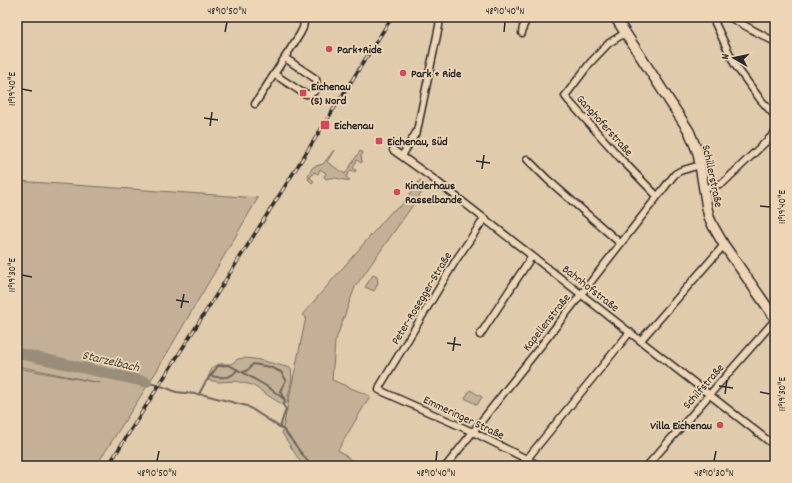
<svg xmlns="http://www.w3.org/2000/svg" width="792" height="483" viewBox="0 0 792 483" font-family="Dekko,sans-serif">
  <rect width="100%" height="100%" fill="#e1cbad"/>
  <filter id="ink" filterUnits="userSpaceOnUse"><feTurbulence type="fractalNoise" baseFrequency=".025" numOctaves="2"/><feDisplacementMap in="SourceGraphic" scale="8" xChannelSelector="R" yChannelSelector="G"/><feConvolveMatrix kernelMatrix="1 2 1 2 8 2 1 2 1" color-interpolation-filters="sRGB"/></filter>
  <g filter="url(#ink)">
    <path fill="#c3b097" stroke="#776e61" d="M334,150L327,162L345,174L360,151L363,153L361,156L362,162L361,163L357,160L353,168L356,170L355,172L351,170L346,177L350,180C343,182 336,175 326,179L324,177L326,173L320,169L318,174L314,172L310,178L314,181L312,183L308,179L309,177L308,175L313,167L323,164Z
      M420,180L427,185L355,287L335,342L332,380L370,396L338,450L355,463L353,466H303L282,433L306,317L302,315L392,211L401,206Z
      M17,181L258,198L156,372L96,466H17V368L100,383L17,366Z
      M373,275L377,277L378,283L374,291L365,287Z
      M244,358L255,359L291,368L292,378L287,403L283,405L252,385L235,381L219,382L207,380L212,368L219,364H231L238,359Z
      M470,390L482,397L477,405L465,398Z"/>
    <g fill="none" stroke-linecap="round" stroke-linejoin="round">
      <path stroke="#6d655a" stroke-width="2" d="M242,372L268,387L284,399
        M211,376C221,378 231,379 237,370
        M146,382L167,388L176,392L205,395L247,406L284,430L311,466
        M199,394L205,383L218,366C221,366 225,365 228,365C240,368 241,380 253,364L270,367L281,372L286,380L280,391L285,400L283,405L286,409L280,427"/>
      <path stroke="#998c79" stroke-width="11" d="M17,353L146,382"/>
      <g stroke="#2b2b2b" stroke-width="9">
        <path id="minor" d="M714,17L715,23L735,65L760,99L775,116
          M729,17L775,42
          M522,33L523,27L528,17
          M625,33L609,43L590,63L565,96L568,100L622,160L657,196
          M274,74L303,93L306,94H310L315,91L317,85L316,79L285,58
          M255,104L300,34L303,28L305,17
          M393,150L435,180L775,446
          M402,156L417,131L439,26L440,17
          M527,159L547,179L620,243
          M704,189L723,183L775,133
          M484,219L456,260L380,386L379,390L473,432L540,466
          M480,335L532,256
          M641,340L724,245
          M527,459L630,332
          M446,466L547,338L675,174L680,171L700,165
          M647,466L775,320"/>
      </g>
      <g stroke="#2b2b2b" stroke-width="12">
        <path id="secondary" d="M615,17L689,131L698,153L707,208L709,217L713,226L724,245L775,318"/>
      </g>
      <use href="#minor" stroke="#edd5b5" stroke-width="6"/>
      <use href="#secondary" stroke="#edd5b5" stroke-width="9"/>
      <g stroke="#2b2b2b" stroke-width="3.5">
        <path id="rail" d="M108,466L392,17"/>
      </g>
      <use href="#rail" stroke="#edd5b5" stroke-width="2" stroke-dasharray="6" stroke-linecap="butt"/>
    </g>
  </g>
  <path fill="none" stroke="#2b2b2b" stroke-width="1.5" d="M225,32L227,22M504,32L505,22M22,89L32,91M204,118L218,120M210,126L212,112M476,161L490,163M482,169L484,155M760,206L770,207M22,275L32,277M176,300L189,302M181,308L184,294M447,343L461,345M453,351L455,337M719,386L733,388M760,392L770,394M725,394L727,380M157,461L159,451M436,461L437,451M714,461L716,451"/>
  <g fill="#d1495b" stroke="#edd5b5" stroke-width="1.5">
    <circle cx="329" cy="49" r="4"/>
    <circle cx="403" cy="73" r="4"/>
    <rect x="299" y="89" width="8" height="8" rx="2"/>
    <rect x="320" y="120" width="10" height="10" rx="2"/>
    <rect x="375" y="137" width="8" height="8" rx="2"/>
    <circle cx="397" cy="192" r="4"/>
    <circle cx="720" cy="425" r="4"/>
  </g>
  <g text-anchor="middle" stroke-width="3.5" stroke-linejoin="round" paint-order="stroke">
    <g font-size="12" font-weight="bold" fill="#2b2b2b" stroke="#edd5b5" text-anchor="start">
      <text x="337" y="53">Park+Ride</text>
      <text x="411" y="77">Park + Ride</text>
      <text x="311" y="90">Eichenau<tspan x="311" dy="14">(S) Nord</tspan></text>
      <text x="334" y="129">Eichenau</text>
      <text x="387" y="145">Eichenau, Süd</text>
      <text x="405" y="189">Kinderhaus<tspan x="405" dy="14">Rasselbande</tspan></text>
      <text x="712" y="429" text-anchor="end">Villa Eichenau</text>
    </g>
    <g font-size="12" fill="#2b2b2b" stroke="#edd5b5">
      <text transform="translate(605 125) rotate(48)" y="4">Ganghoferstraße</text>
      <text transform="translate(713 176) rotate(78)" y="4">Schillerstraße</text>
      <text transform="translate(591 288) rotate(38)" y="4">Bahnhofstraße</text>
      <text transform="translate(421 298) rotate(-59)" y="4">Peter-Rosegger-Straße</text>
      <text transform="translate(546 322) rotate(-52)" y="4">Kapellenstraße</text>
      <text transform="translate(703 386) rotate(-49)" y="4">Schilfstraße</text>
      <text transform="translate(464 417) rotate(25)" y="4">Emmeringer Straße</text>
    </g>
    <g font-size="13" font-style="italic" fill="#46433e" stroke="#edd5b5">
      <text transform="translate(111 360) rotate(13)" y="5">Starzelbach</text>
    </g>
  </g>
  <rect width="792" height="483" fill="none" stroke="#edd5b5" stroke-width="44"/>
  <g transform="translate(734 58) rotate(279)" stroke="#edd5b5" stroke-width="3" paint-order="stroke">
  <path d="M0-3L7 15L0 10L-7 15Z" fill="#2b2b2b"/>
  <text y="-6" font-size="11" font-weight="bold" text-anchor="middle" fill="#2b2b2b">N</text>
  </g>
  <rect x="22" y="22" width="748" height="439" fill="none" stroke="#2b2b2b" stroke-width="1.5"/>
  <g font-size="10" text-anchor="middle" fill="#2b2b2b">
    <text x="227" y="14">48°10'50"N</text>
    <text x="505" y="14">48°10'40"N</text>
    <text transform="translate(11 89) rotate(-90)" y="4">11°19'40"E</text>
    <text transform="translate(781 207) rotate(-90)" y="4">11°19'40"E</text>
    <text transform="translate(11 275) rotate(-90)" y="4">11°19'30"E</text>
    <text transform="translate(781 394) rotate(-90)" y="4">11°19'30"E</text>
    <text x="157" y="476">48°10'50"N</text>
    <text x="436" y="476">48°10'40"N</text>
    <text x="714" y="476">48°10'30"N</text>
  </g>
</svg>
